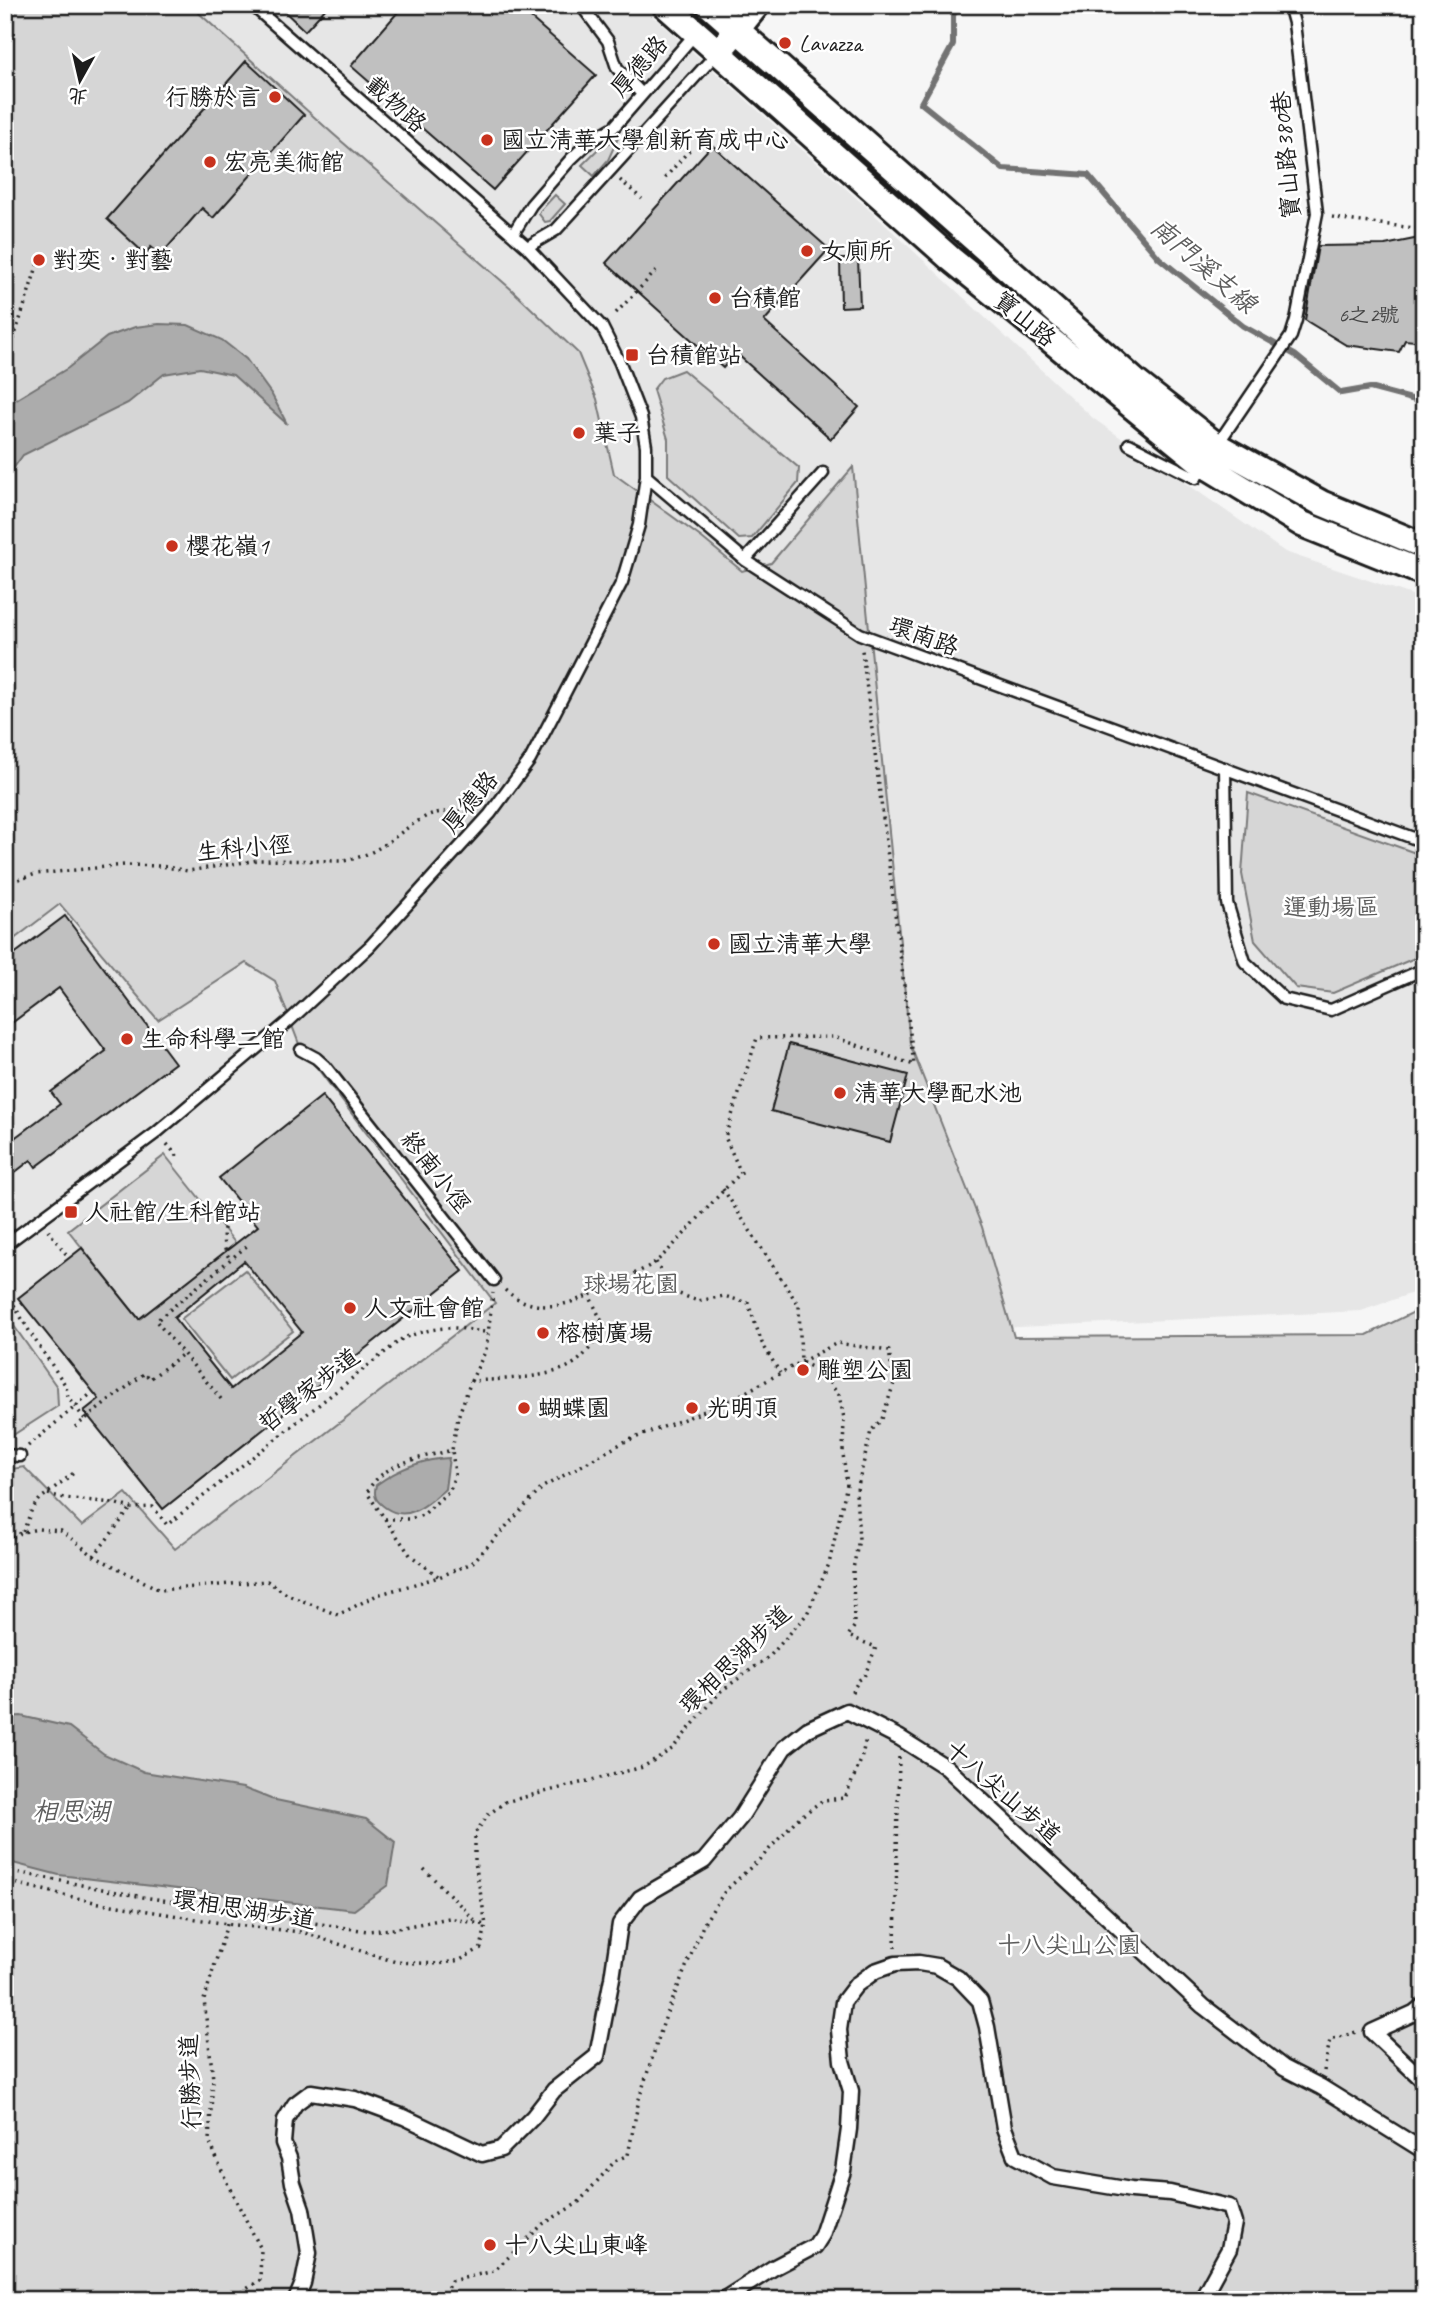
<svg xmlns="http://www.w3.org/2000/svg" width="1429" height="2305" viewBox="0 0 1429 2305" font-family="Caveat,'LXGW WenKai TC',sans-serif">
  <rect width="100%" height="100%" fill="#f6f6f6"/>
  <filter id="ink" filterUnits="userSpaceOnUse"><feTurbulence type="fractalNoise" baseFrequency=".0143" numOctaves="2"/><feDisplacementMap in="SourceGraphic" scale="14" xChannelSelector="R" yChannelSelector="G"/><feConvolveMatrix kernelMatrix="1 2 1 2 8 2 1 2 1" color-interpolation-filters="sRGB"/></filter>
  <g filter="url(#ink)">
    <path fill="#e6e6e6" d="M5,5H640L862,203L1094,419L1285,552L1424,599V1289L1361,1311L914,1332L5,2300Z"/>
    <path fill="#d6d6d6" stroke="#797979" stroke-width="2" d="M5,5H190L332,133L511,289L578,353L597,399L614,474L702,538L742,571L771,563L853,467L910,1044L982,1227L1014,1337L1367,1335L1424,1307V2300H5V1470L24,1467L82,1526L126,1493L175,1549L495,1303L299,1044L275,981L246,963L158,1020L60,904L5,946Z
      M618,138L608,160L594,176L582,165L598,149Z
      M555,195L565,204L550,221L545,222L539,214L540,211Z
      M683,370L799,468L798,483L752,538L739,539L668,475V439L653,390L662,378Z
      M1248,793L1424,856V954L1333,993L1296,988L1255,941L1242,874Z
      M165,1155L236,1244L139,1319L68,1230Z
      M245,1270L293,1331L230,1380L181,1319Z
      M5,1297L14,1326L57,1387L58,1406L10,1437H5Z"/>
    <path fill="#acacac" stroke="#727272" stroke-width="2" d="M159,324L188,325L222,340L246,359L272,395L287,424L233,375L200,368L164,374L128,403L23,455L5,480V406L68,368L107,337L135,327Z
      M449,1458L445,1489C428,1504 408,1523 386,1508C376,1501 373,1497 376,1485C398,1469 422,1459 449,1458Z
      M21,1716L69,1727L104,1754L144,1772L243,1788L271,1799L366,1819L395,1842L388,1885L354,1910L59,1875L5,1861V1717Z"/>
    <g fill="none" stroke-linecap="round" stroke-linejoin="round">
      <path stroke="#727272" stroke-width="6" d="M960,5L953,15V45L921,103L1003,169L1088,175L1159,258L1243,326L1295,355L1341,393L1370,388L1415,400L1424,409"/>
    </g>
    <path fill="#c0c0c0" stroke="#1c1c1c" stroke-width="2" fill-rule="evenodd" d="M278,5H329L305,31Z
      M404,5H516L596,75L493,190L351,66Z
      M246,61L304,115L213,218L202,208L161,255L151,247L145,254L107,219Z
      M712,145L829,249L764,321L859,407L831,439L736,353L723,368L606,263Z
      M1424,237V342L1405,340L1399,352L1346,345L1305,320L1318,246L1385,245Z
      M840,259H858L860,306L841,307Z
      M65,916L175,1063L36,1167L31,1160L5,1180V1145L60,1104L51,1092L106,1051L59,988L5,1028V961Z
      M789,1044L908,1075L890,1142L771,1111Z
      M322,1096L463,1271L163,1509L84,1411L99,1399L18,1298L82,1248L139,1319L258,1226L219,1178ZM244,1261L302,1332L231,1389L174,1318Z"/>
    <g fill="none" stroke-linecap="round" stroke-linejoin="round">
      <g stroke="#1c1c1c" stroke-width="15">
        <path id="service" d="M581,5L608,41L617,68L642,94
          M513,234L531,205L571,159L590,141L614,127L695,34
          M527,247L556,230L717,53
          M1129,444L1196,478L1203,464
          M1217,445L1291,336L1296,320L1317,213L1294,23L1289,5
          M646,476L745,560L860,634L1424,842
          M745,560L823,473
          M1225,768L1227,903L1245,962L1284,999L1331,1010L1424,969
          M301,1050L316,1058L325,1066L494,1280
          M5,1245L156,1133L289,1021L370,946L490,814L530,760L553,716L622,582L639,525L646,476V446L641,417L620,363L602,327L527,247L252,5
          M5,1455L20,1456"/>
      </g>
      <g stroke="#1c1c1c" stroke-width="19">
        <path id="pedestrian" d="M1424,2005L1414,2013L1372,2032L1424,2081
          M296,2300L303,2283L309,2253L302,2209L293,2183L289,2158L283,2143L285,2120L295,2104L311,2092L355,2099L404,2117L482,2154L501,2149L533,2117L554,2090L597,2056L612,1978L620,1924L640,1898L704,1861L740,1818L784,1748L808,1729L847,1711L900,1738L946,1767L1203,2006L1284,2068L1321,2087L1424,2151
          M723,2300L773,2268L815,2246L822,2235L843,2171L849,2129L851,2091L842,2061L839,2030L843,2002L856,1985L875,1971L895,1964L919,1963L937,1966L958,1978L980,2001L987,2027L1004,2128L1015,2156L1053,2177L1131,2190L1170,2193L1229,2207L1234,2223L1229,2249L1201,2300"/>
      </g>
      <g stroke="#1c1c1c" stroke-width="30">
        <path id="tertiary" d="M665,5L951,259L1203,464L1302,524L1424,573
          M709,5L1137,383L1216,445L1321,503L1424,546
          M727,42L757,5"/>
      </g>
      <path stroke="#1c1c1c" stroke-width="3.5" stroke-dasharray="2 5" stroke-linecap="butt" d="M665,178L692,147
        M620,180L642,199
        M1332,217L1354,221L1424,229
        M616,313L658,269
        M5,366L39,260
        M5,884L36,874L125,865L161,866L188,871L258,860L343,861C384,854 396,831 429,815C441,810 460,812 473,811
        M167,1144L178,1157
        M723,1189L799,1306L801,1362L837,1343L889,1351L894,1383L882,1419L871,1431L856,1494L859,1539L853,1569L854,1627L848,1636L876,1647L864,1677L859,1680L850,1695
        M227,1214C223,1230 220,1245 230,1259
        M48,1230L69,1258
        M656,1262L671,1291L698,1301L724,1296L748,1303L762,1343L780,1373
        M5,1280L11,1287V1300L31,1334L66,1386L68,1398L85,1419
        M505,1290C543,1322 583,1299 620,1280C633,1274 649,1268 659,1259C688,1233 712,1200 741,1173L725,1137L757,1038L834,1037L914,1065L862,650
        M471,1381L486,1350L493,1293
        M221,1399L156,1321L249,1244
        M75,1427L145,1373L150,1379L183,1354
        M28,1446L93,1392
        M48,1494L64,1498L113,1503L131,1508L153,1507L167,1525L403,1338C418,1333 433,1328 449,1328C462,1327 475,1332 489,1332
        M385,1519H409L423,1515L450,1490L455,1474L452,1450
        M23,1532L32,1509L40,1499L75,1472
        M94,1556L131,1508
        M5,1557L12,1538L23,1532L38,1529L61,1531L94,1556L160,1590L267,1581L288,1595L338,1615L377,1595L439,1577L472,1563L543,1487L624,1442L700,1413L742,1394L801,1362L820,1371L839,1395L844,1418L843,1454L847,1484L829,1564L807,1614L770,1656L721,1691L672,1749L643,1767L505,1802L489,1814L475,1833V1862L486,1925L481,1948L460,1960L439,1964L396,1962L301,1932L227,1924L94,1902L5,1881
        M438,1576L410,1555L367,1493C381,1462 422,1458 452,1450L458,1417L471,1381C500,1379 549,1379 573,1364C587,1355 596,1340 604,1326L589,1295
        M424,1869L476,1921
        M5,1870L143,1897L367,1931L393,1929L449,1918L486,1925
        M227,1924L204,2000L213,2079L209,2140L228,2185L261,2249L260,2280L230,2300
        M895,1948L899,1756
        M1324,2071L1330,2040L1356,2032
        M441,2300L451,2281L494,2271L543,2224L578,2203L615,2161L628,2155L639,2099L664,2021L704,1923L725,1891L764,1855L796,1820L823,1800L845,1798L861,1760L866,1738"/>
      <use href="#service" stroke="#fff" stroke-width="10"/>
      <use href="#pedestrian" stroke="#fff" stroke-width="14"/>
      <use href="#tertiary" stroke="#fff" stroke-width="24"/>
    </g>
  </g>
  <g fill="#c8321e" stroke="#fff" stroke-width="2.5">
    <circle cx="785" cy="43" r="7"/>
    <circle cx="275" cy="97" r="7"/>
    <circle cx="487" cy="140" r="7"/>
    <circle cx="210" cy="162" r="7"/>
    <circle cx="807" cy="251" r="7"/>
    <circle cx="39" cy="260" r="7"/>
    <circle cx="715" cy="298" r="7"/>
    <rect x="625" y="348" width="14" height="14" rx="3.5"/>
    <circle cx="579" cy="433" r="7"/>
    <circle cx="172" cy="546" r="7"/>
    <circle cx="714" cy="944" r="7"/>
    <circle cx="127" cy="1039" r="7"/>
    <circle cx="840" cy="1093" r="7"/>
    <rect x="64" y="1205" width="14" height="14" rx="3.5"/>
    <circle cx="350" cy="1308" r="7"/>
    <circle cx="543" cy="1333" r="7"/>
    <circle cx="803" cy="1370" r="7"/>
    <circle cx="524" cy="1408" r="7"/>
    <circle cx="692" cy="1408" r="7"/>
    <circle cx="490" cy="2245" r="7"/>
  </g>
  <g text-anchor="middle" stroke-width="5" stroke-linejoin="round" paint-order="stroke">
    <g font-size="21" fill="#454545">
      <text x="1369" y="322">6之2號</text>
    </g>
    <g font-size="24" fill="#1c1c1c" stroke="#fff" text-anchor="start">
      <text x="799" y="51">Lavazza</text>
      <text x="261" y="105" text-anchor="end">行勝於言</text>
      <text x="501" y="148">國立清華大學創新育成中心</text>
      <text x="224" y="170">宏亮美術館</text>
      <text x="821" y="259">女廁所</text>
      <text x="53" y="268">對奕‧對藝</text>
      <text x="729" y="306">台積館</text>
      <text x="646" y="363">台積館站</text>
      <text x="593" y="441">葉子</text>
      <text x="186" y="554">櫻花嶺1</text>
      <text x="728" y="952">國立清華大學</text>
      <text x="141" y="1047">生命科學二館</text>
      <text x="854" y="1101">清華大學配水池</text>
      <text x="85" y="1220">人社館/生科館站</text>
      <text x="364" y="1316">人文社會館</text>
      <text x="557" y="1341">榕樹廣場</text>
      <text x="817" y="1378">雕塑公園</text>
      <text x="538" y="1416">蝴蝶園</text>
      <text x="706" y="1416">光明頂</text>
      <text x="504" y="2253">十八尖山東峰</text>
    </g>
    <g font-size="24" fill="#1c1c1c" stroke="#fff">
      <text transform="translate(639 66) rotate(-49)" y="8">厚德路</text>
      <text transform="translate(396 104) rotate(41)" y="8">載物路</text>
      <text transform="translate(1286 155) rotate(-95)" y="8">寶山路380巷</text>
      <text transform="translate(1025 319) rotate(39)" y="8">寶山路</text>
      <text transform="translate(924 636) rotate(20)" y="8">環南路</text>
      <text transform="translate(470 802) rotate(-50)" y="8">厚德路</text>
      <text transform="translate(244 848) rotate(-5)" y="8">生科小徑</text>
      <text transform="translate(436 1172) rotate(52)" y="8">終南小徑</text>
      <text transform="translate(309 1390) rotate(-38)" y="8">哲學家步道</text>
      <text transform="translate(735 1659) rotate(-44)" y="8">環相思湖步道</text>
      <text transform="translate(1003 1792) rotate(41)" y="8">十八尖山步道</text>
      <text transform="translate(244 1909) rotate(9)" y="8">環相思湖步道</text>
      <text transform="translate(190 2082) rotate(-92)" y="8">行勝步道</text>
    </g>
    <g font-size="24" fill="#5d5d5d" stroke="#fff">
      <text x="1331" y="915">運動場區</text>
      <text x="631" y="1292">球場花園</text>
      <text x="1069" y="1953">十八尖山公園</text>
    </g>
    <g font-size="26" font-style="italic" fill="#5d5d5d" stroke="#fff">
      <text transform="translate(1204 265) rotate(41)" y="9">南門溪支線</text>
      <text x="71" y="1820">相思湖</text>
    </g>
  </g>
  <rect width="1429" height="2305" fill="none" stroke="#fff" stroke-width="28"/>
  <rect x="14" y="14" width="1401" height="2277" fill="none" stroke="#1c1c1c" stroke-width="2.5" filter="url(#ink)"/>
  <g transform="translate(80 80) rotate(188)" stroke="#ffffff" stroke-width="5" paint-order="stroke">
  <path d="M0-5L12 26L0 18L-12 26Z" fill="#1c1c1c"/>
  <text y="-10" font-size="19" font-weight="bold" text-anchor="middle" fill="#1c1c1c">北</text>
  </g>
</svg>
